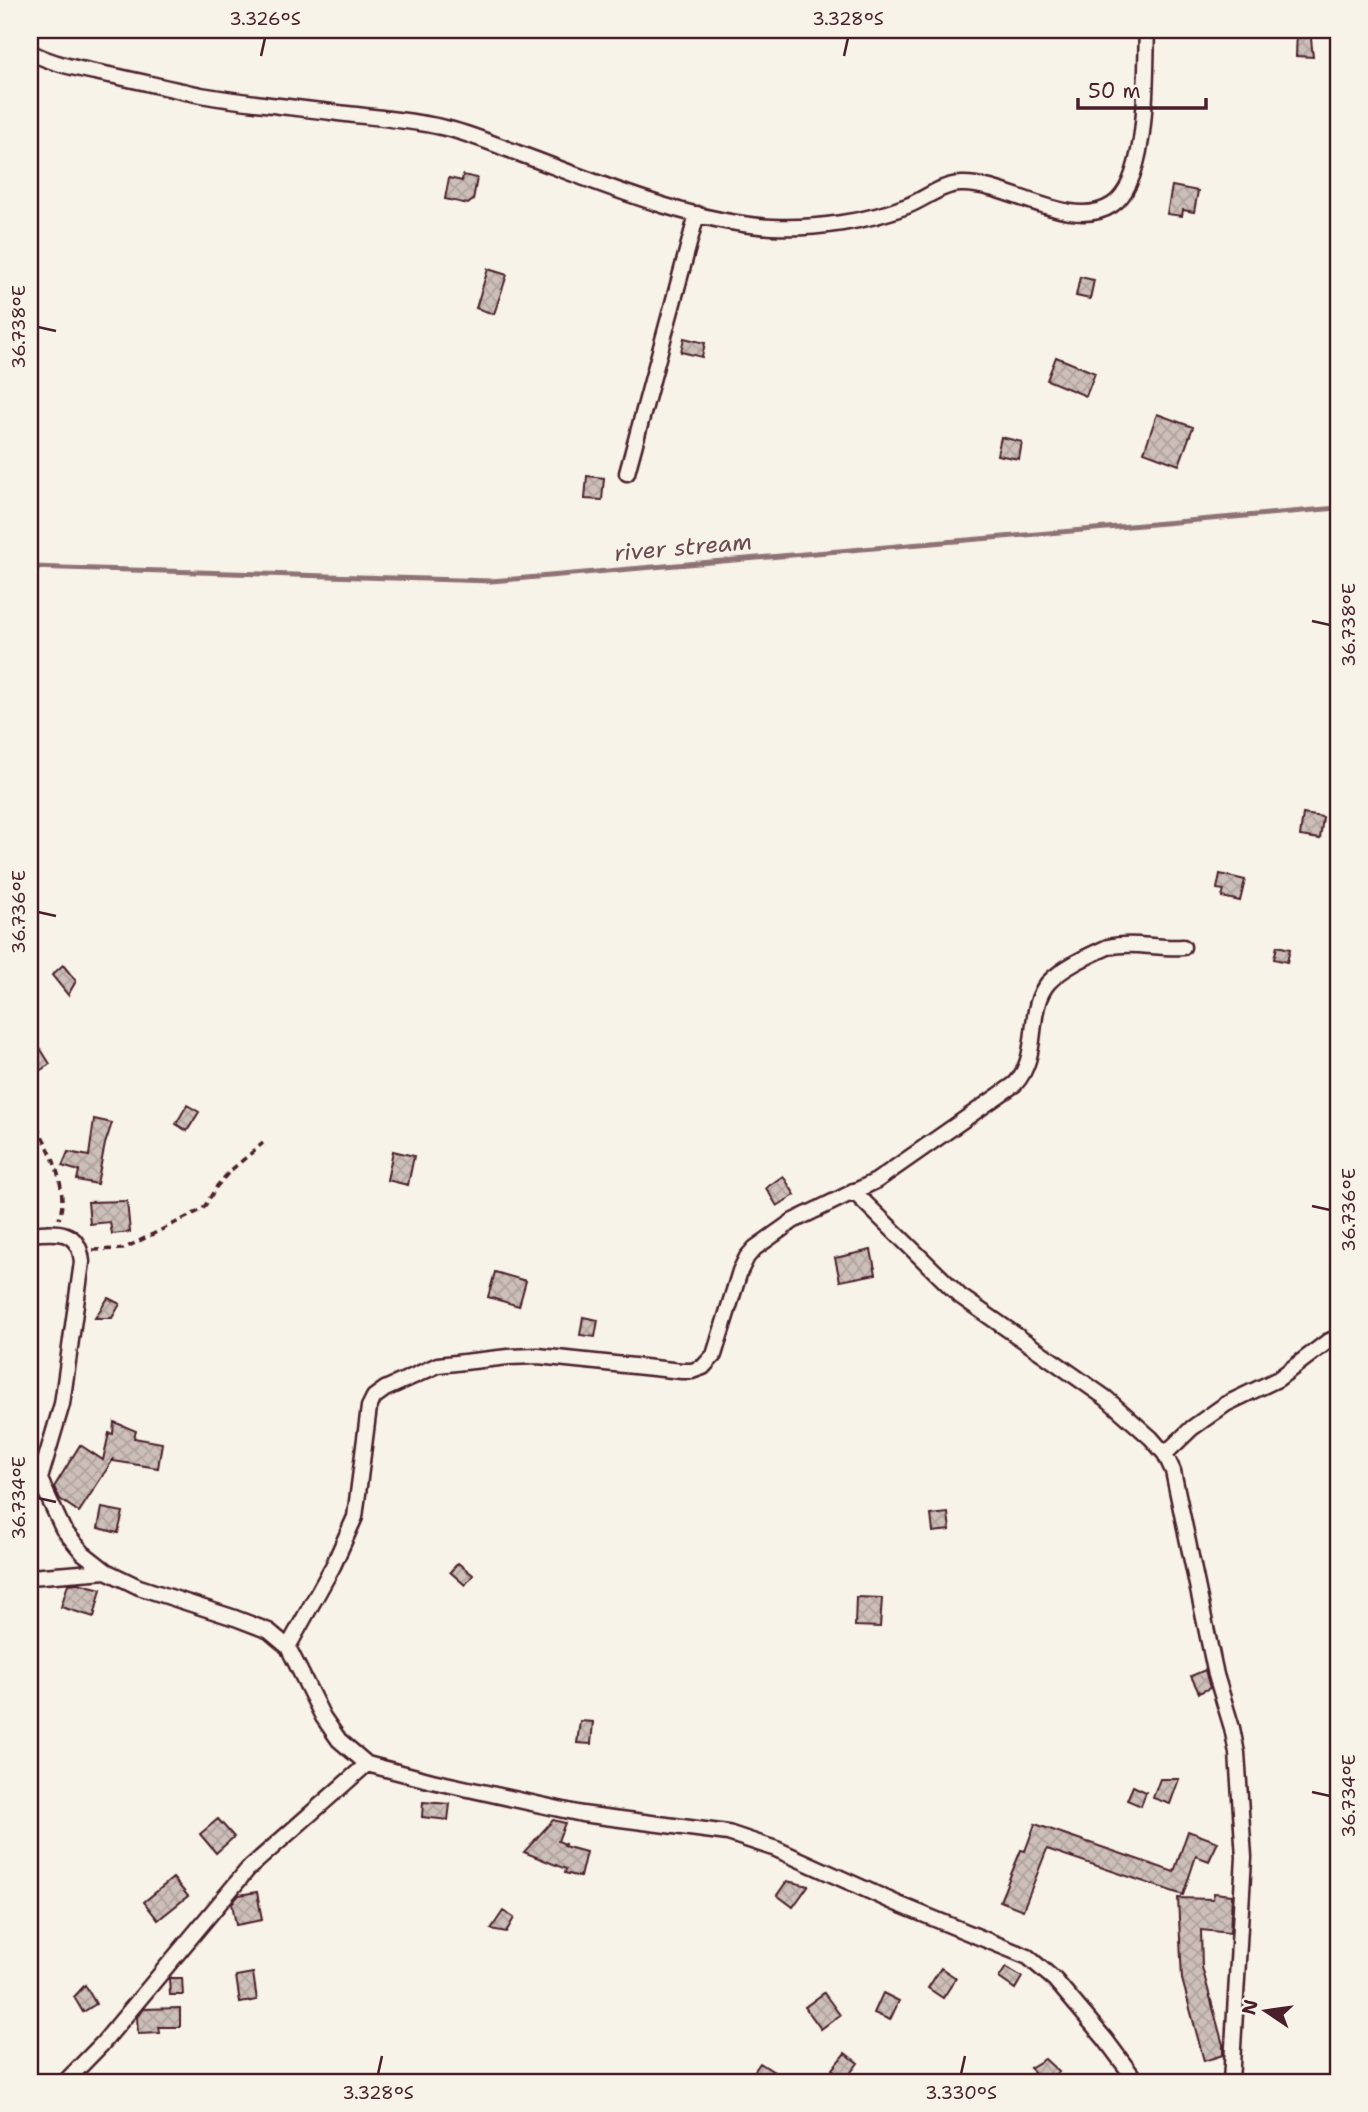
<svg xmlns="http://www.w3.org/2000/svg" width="1368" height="2112" viewBox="0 0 1368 2112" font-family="'Shantell Sans',sans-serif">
  <defs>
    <pattern id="building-cross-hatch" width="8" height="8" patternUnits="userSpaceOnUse" patternTransform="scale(1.75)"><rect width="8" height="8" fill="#ccbfb9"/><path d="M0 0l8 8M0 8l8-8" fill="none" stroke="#b1a49f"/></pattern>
  </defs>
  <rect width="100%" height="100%" fill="#f7f3e8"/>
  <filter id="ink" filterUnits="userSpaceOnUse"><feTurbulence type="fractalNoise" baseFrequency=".0143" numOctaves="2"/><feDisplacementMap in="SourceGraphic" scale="14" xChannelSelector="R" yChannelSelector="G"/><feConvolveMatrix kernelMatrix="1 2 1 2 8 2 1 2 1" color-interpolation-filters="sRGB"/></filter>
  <g filter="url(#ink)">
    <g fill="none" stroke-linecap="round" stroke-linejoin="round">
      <path stroke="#8e7275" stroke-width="5" d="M30,567L491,581L1338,508"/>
    </g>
    <path fill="url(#building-cross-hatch)" stroke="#4a1f2b" stroke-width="2" d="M1297,30H1310L1313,57L1296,56Z
      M463,175L477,178L473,200L468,204L445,199L449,178L462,181Z
      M1172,186L1198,191L1194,212L1183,210L1182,216L1167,214Z
      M488,269L507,275L494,314L476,308Z
      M1080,277L1094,280L1090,299L1076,296Z
      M684,338L705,343L702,357L681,352Z
      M1056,357L1095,373L1086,396L1047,380Z
      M1157,414L1193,427L1179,465L1144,452Z
      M1001,437L1022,442L1019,459L997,455Z
      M587,476L604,478L602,500L585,499Z
      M1303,814L1323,817L1320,839L1300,836Z
      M1220,874L1245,880L1240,901L1222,897L1224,890L1217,889Z
      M1277,946L1290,949L1287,962L1274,959Z
      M63,965L76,981L68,995L52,975Z
      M30,1032L50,1064L30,1077Z
      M187,1105L199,1112L187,1131L176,1124Z
      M94,1119L112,1123L105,1144L97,1184L77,1180L79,1171L62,1166L68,1152L89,1156Z
      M393,1151L414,1156L408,1185L387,1180Z
      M783,1176L795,1195L777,1206L766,1188Z
      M127,1201L130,1232L112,1234L110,1222L90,1224L88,1202Z
      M871,1250L876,1274L840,1281L835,1258Z
      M495,1272L526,1281L519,1306L488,1297Z
      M108,1298L120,1304L112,1318H95Z
      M583,1317L598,1320L595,1337L580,1335Z
      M114,1422L136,1431L134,1438L162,1443L158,1468L113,1461L114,1458L79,1512L60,1499L54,1487L80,1445L103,1460L109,1433L113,1434Z
      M102,1508L123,1512L118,1533L98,1528Z
      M948,1513L950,1530L933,1532L931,1515Z
      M458,1563L473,1575L465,1585L450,1572Z
      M78,1583L101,1589L94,1617L61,1607L68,1584Z
      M856,1597L882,1598L880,1627L855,1626Z
      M1205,1670L1210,1688L1199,1693L1191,1676Z
      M580,1721L593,1722L591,1744L577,1743Z
      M1160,1779H1179L1170,1804L1153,1798Z
      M1133,1786L1146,1792L1141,1806L1127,1800Z
      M423,1802L450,1804L448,1820L422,1817Z
      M218,1819L234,1837L216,1853L200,1834Z
      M553,1820L565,1823L558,1841L565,1844L564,1846L586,1852L580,1877L565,1873L566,1869L524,1852Z
      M1035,1824L1174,1872L1188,1831L1218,1842L1209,1861L1196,1856L1183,1895L1047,1849L1023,1910L1000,1901L1021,1850L1025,1851Z
      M173,1878L188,1896L158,1920L144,1902Z
      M787,1881L808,1886L793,1907L777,1895Z
      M257,1892L262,1920L236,1925L232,1903L239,1895Z
      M1214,1893L1232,1895L1230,1933L1201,1930L1202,1967L1223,2045V2055L1204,2061L1182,1979L1178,1898L1213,1899Z
      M503,1911L514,1918L506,1932L491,1929Z
      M1006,1967L1022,1977L1015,1989L999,1978Z
      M941,1968L956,1978L943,1998L928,1988Z
      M253,1973L257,2000L240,2003L236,1976Z
      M169,1978H182L183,1995H170Z
      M85,1985L96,2004L83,2012L74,1997Z
      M824,1993L840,2015L821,2029L805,2007Z
      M883,1993L899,2001L890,2020L874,2013Z
      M180,2008V2027H159L160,2033L138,2034L137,2017L143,2009Z
      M845,2053L858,2063L845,2080L832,2069Z
      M1045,2059L1059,2072L1043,2081L1030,2068Z
      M760,2063L790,2082H747Z"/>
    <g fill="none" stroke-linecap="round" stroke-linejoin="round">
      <g stroke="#4a1f2b" stroke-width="19">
        <path id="minor" d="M30,52C58,67 93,71 124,78C152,84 179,91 207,96C248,103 290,107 331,112C367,117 405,119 441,127C466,132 491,143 515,152C591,180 691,223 772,227C816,229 866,222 907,206C925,199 942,184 961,184C1007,182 1071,232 1112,205C1150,180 1145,72 1147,30
          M627,473L697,214
          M853,1191L960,1296L1106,1398L1151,1438L1165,1454L1173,1471L1216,1675L1232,1728L1237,1753L1244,1857L1231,2082
          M30,1234C57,1231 79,1229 82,1262L62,1404L39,1482
          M1165,1454L1192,1428L1226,1404L1278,1379L1327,1342L1338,1337
          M30,1458L63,1529L83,1553L106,1571L139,1587L235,1618L269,1631L288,1647L323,1717L339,1740L367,1764L432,1781L582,1814L728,1833L776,1849L898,1904L1028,1957L1055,1980L1105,2039L1137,2082
          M30,1577L106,1571
          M288,1647L333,1566L355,1517L369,1407L374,1397L385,1389L438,1365L508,1357L538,1356L682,1371H692L703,1367L714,1355L740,1271L747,1257L755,1248L793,1221L876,1181L1015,1084C1042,1054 1025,1010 1048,983C1063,967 1088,956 1108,947C1132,941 1158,949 1183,947
          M65,2082L102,2044L248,1869L367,1764"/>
      </g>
      <path stroke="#4a1f2b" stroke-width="3.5" stroke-dasharray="7 5" stroke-linecap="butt" d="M30,1116C48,1143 70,1187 59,1219
        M93,1250L123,1249L203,1209L217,1186L230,1171L263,1143"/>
      <use href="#minor" stroke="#f7f3e8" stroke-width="14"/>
    </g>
  </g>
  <path fill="none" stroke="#4a1f2b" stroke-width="2.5" d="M261,56L265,38M844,56L848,38M38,327L56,331M1312,621L1330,625M38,912L56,916M1312,1206L1330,1210M38,1498L56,1502M1312,1792L1330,1796M378,2074L382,2056M961,2074L965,2056"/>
  <g text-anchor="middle" stroke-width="5" stroke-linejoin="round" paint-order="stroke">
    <g font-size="23" font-style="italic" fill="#6c4950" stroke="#f7f3e8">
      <text transform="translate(683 547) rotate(-5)" y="8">river stream</text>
    </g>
  </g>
  <rect width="1368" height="2112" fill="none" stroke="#f7f3e8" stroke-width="77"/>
  <g transform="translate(1266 2011) rotate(283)" stroke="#f7f3e8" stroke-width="5" paint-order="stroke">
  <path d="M0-5L12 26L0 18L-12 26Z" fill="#4a1f2b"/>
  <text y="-10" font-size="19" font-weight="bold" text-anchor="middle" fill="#4a1f2b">N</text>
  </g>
  <path d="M1078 98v10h128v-10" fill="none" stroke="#4a1f2b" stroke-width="3.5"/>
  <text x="1088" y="98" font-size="21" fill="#4a1f2b" stroke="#f7f3e8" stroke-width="5" paint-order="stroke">50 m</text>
  <rect x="38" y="38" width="1292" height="2036" fill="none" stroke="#4a1f2b" stroke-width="2.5"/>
  <g font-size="18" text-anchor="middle" fill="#4a1f2b">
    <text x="265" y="25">3.326°S</text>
    <text x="848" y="25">3.328°S</text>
    <text transform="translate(19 327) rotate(-90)" y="6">36.738°E</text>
    <text transform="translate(1349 625) rotate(-90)" y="6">36.738°E</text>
    <text transform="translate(19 912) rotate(-90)" y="6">36.736°E</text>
    <text transform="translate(1349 1210) rotate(-90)" y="6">36.736°E</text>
    <text transform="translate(19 1498) rotate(-90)" y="6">36.734°E</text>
    <text transform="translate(1349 1796) rotate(-90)" y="6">36.734°E</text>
    <text x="378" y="2099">3.328°S</text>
    <text x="961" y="2099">3.330°S</text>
  </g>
</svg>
